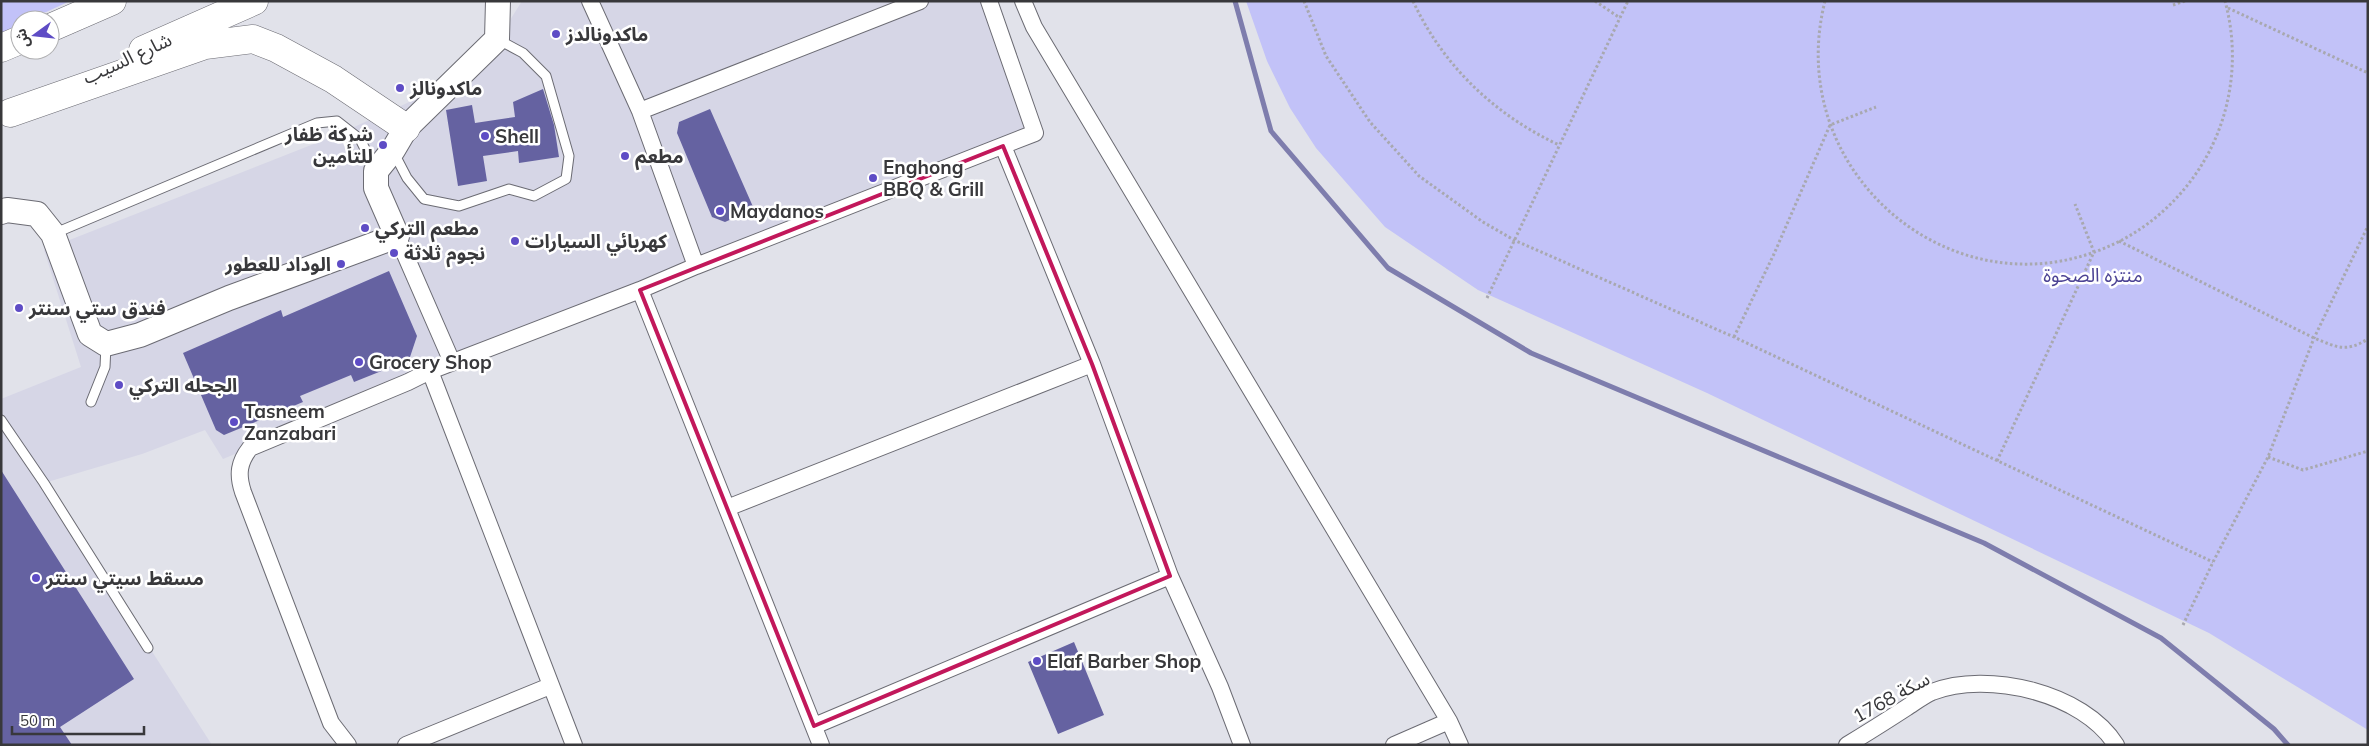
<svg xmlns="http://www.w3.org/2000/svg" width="2369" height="746" viewBox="0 0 2369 746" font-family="Mulish,'Noto Sans Arabic',sans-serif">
  <rect width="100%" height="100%" fill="#e1e2ea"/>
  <path fill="#d6d6e6" d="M522,1H989L1035,133L430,371L223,459L205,430L142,454L44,483L212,745H1V399L81,367L44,250L334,136L405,104L481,66Z"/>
  <path fill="#c2c2f8" d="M1,1H70L29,20H20V24L1,33Z
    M1246,1H2368V730L2209,633L1707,393L1478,290L1385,227L1316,148L1290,108L1267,61Z"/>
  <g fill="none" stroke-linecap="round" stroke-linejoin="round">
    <path stroke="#7e7dad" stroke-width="5" d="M1235,1L1271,131L1388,268L1531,353L1984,543L2161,638L2274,729L2288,745"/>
  </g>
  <path fill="#6562a1" d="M543,89L554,125L559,157L519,163L518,151L483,156L487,181L458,186L446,110L472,105L475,123L515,117L513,102Z
    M710,109L754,209L725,222L712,217L677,133L679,122Z
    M389,271L417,336L409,360L354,382L351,375L300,396L303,402L224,435L216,430L183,353L281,310L283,317Z
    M1,470L134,679L60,727L72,745H1Z
    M1074,642L1104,715L1058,734L1028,662Z"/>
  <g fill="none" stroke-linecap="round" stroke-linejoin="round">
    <g stroke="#6b6b73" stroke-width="11">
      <path id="lane" d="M394,153L407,178L424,199L459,206L509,189L534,196L566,179L569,156L546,76L523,53L497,39
        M53,234L317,123L337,121L360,139L375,169
        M91,402L105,367L106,345
        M1,420L44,483L148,648"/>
    </g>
    <g stroke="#6b6b73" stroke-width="18">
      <path id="street" d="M590,1L640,111L696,266
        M1023,1L1034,27L1449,721L1460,745
        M640,111L920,1
        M1003,146L1092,364L1170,576L1220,687L1242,745
        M397,236L452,362
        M640,290L821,745
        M430,371L574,745
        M727,508L1092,364
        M814,726L1170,576
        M348,745L331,723L243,492C237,474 239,462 250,448L408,382L430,371L640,290L696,266L1035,133L989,1
        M406,745L550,686
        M1394,745L1449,721
        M1847,745C1867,733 1886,721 1906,708C1914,703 1923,696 1932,692C1987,670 2084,693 2116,745"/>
    </g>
    <g stroke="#6b6b73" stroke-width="26">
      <path id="secondary" d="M1,212L7,210L37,214L53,234L90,334L106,344L140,335L229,298L397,236L376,188V171L393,150L406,128L497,39L498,1"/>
    </g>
    <g stroke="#6b6b73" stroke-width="29">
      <path id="highway" d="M50,28L112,1
        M1,48L20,40
        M143,50L254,1
        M10,113L205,45L253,39L276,48L333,79L406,128"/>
    </g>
    <path stroke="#a8a8af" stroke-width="3" stroke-dasharray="2.5 2.5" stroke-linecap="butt" d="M1304,1L1326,56L1370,122L1419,176L1483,222L1514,240L1734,337L2213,562
      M1413,1C1443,66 1495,115 1559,145
      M1595,1L1620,18
      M1825,1C1781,174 1959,323 2120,241C2157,222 2188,191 2208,154C2233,107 2239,52 2225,1
      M2173,5L2185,1
      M2228,8L2368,73
      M2119,241L2314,338C2337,347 2345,353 2368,339
      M1487,298L1628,1
      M1734,337L1774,254L1830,125L1876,107
      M2268,457L2303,470L2368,451
      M1997,461L2094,252L2075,204
      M2183,625L2213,562L2268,457L2314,338L2368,226"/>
    <use href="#lane" stroke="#fff" stroke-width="9"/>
    <use href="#street" stroke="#fff" stroke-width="16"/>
    <use href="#secondary" stroke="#fff" stroke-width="24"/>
    <use href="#highway" stroke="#fff" stroke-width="28"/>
  </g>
  <path fill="none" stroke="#c2185b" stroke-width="4" stroke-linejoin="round" d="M1003,146L1092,364L1170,576L814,726L640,290Z"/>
  <g fill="#5e4cc5" stroke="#fff" stroke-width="2">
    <circle cx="556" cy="34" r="5"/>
    <circle cx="400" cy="88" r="5"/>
    <circle cx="485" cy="136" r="5"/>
    <circle cx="383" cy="145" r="5"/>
    <circle cx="625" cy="156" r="5"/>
    <circle cx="873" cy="178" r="5"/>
    <circle cx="720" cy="211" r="5"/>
    <circle cx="365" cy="228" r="5"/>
    <circle cx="515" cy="241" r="5"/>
    <circle cx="394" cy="253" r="5"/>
    <circle cx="341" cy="264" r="5"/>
    <circle cx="19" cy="308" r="5"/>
    <circle cx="359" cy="362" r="5"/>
    <circle cx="119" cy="385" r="5"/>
    <circle cx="234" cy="422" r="5"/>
    <circle cx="36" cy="578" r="5"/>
    <circle cx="1037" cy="661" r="5"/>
  </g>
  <g text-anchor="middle" stroke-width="5" stroke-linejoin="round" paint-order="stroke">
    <g font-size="19" font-weight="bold" fill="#38383b" stroke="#fff" text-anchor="start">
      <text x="566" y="41">ماكدونالدز</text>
      <text x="410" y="95">ماكدونالز</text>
      <text x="373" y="141" text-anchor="end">شركة ظفار<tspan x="373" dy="22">للتأمين</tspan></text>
      <text x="495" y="143">Shell</text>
      <text x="635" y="163">مطعم</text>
      <text x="883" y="174">Enghong<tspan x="883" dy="22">BBQ &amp; Grill</tspan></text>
      <text x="730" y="218">Maydanos</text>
      <text x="375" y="235">مطعم التركي</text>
      <text x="525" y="248">كهربائي السيارات</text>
      <text x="404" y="260">نجوم ثلاثة</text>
      <text x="331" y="271" text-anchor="end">الوداد للعطور</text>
      <text x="29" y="315">فندق ستي سنتر</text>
      <text x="369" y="369">Grocery Shop</text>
      <text x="129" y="392">الجحله التركي</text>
      <text x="244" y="418">Tasneem<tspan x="244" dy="22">Zanzabari</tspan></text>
      <text x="46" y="585">مسقط سيتي سنتر</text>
      <text x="1047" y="668">Elaf Barber Shop</text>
    </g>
    <g font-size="19" fill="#38383b" stroke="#fff">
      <text transform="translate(127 58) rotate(-25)" y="7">شارع السيب</text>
      <text transform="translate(1891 697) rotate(-29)" y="7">سكة 1768</text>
    </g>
    <g font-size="19" fill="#4c4394" stroke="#fff">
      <text x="2093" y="282">منتزه الصحوة</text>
    </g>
  </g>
  <rect width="2369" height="746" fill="none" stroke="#38383b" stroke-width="5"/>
  <g transform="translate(35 35) rotate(255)"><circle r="24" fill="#ffffff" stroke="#afafb1"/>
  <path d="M0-4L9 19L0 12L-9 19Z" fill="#5e4cc5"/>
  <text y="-8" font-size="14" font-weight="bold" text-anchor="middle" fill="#38383b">ش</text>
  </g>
  <path d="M12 726v8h132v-8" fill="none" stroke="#38383b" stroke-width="2.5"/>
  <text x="20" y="726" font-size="15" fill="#38383b" stroke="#ffffff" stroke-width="4" paint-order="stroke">50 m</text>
</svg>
